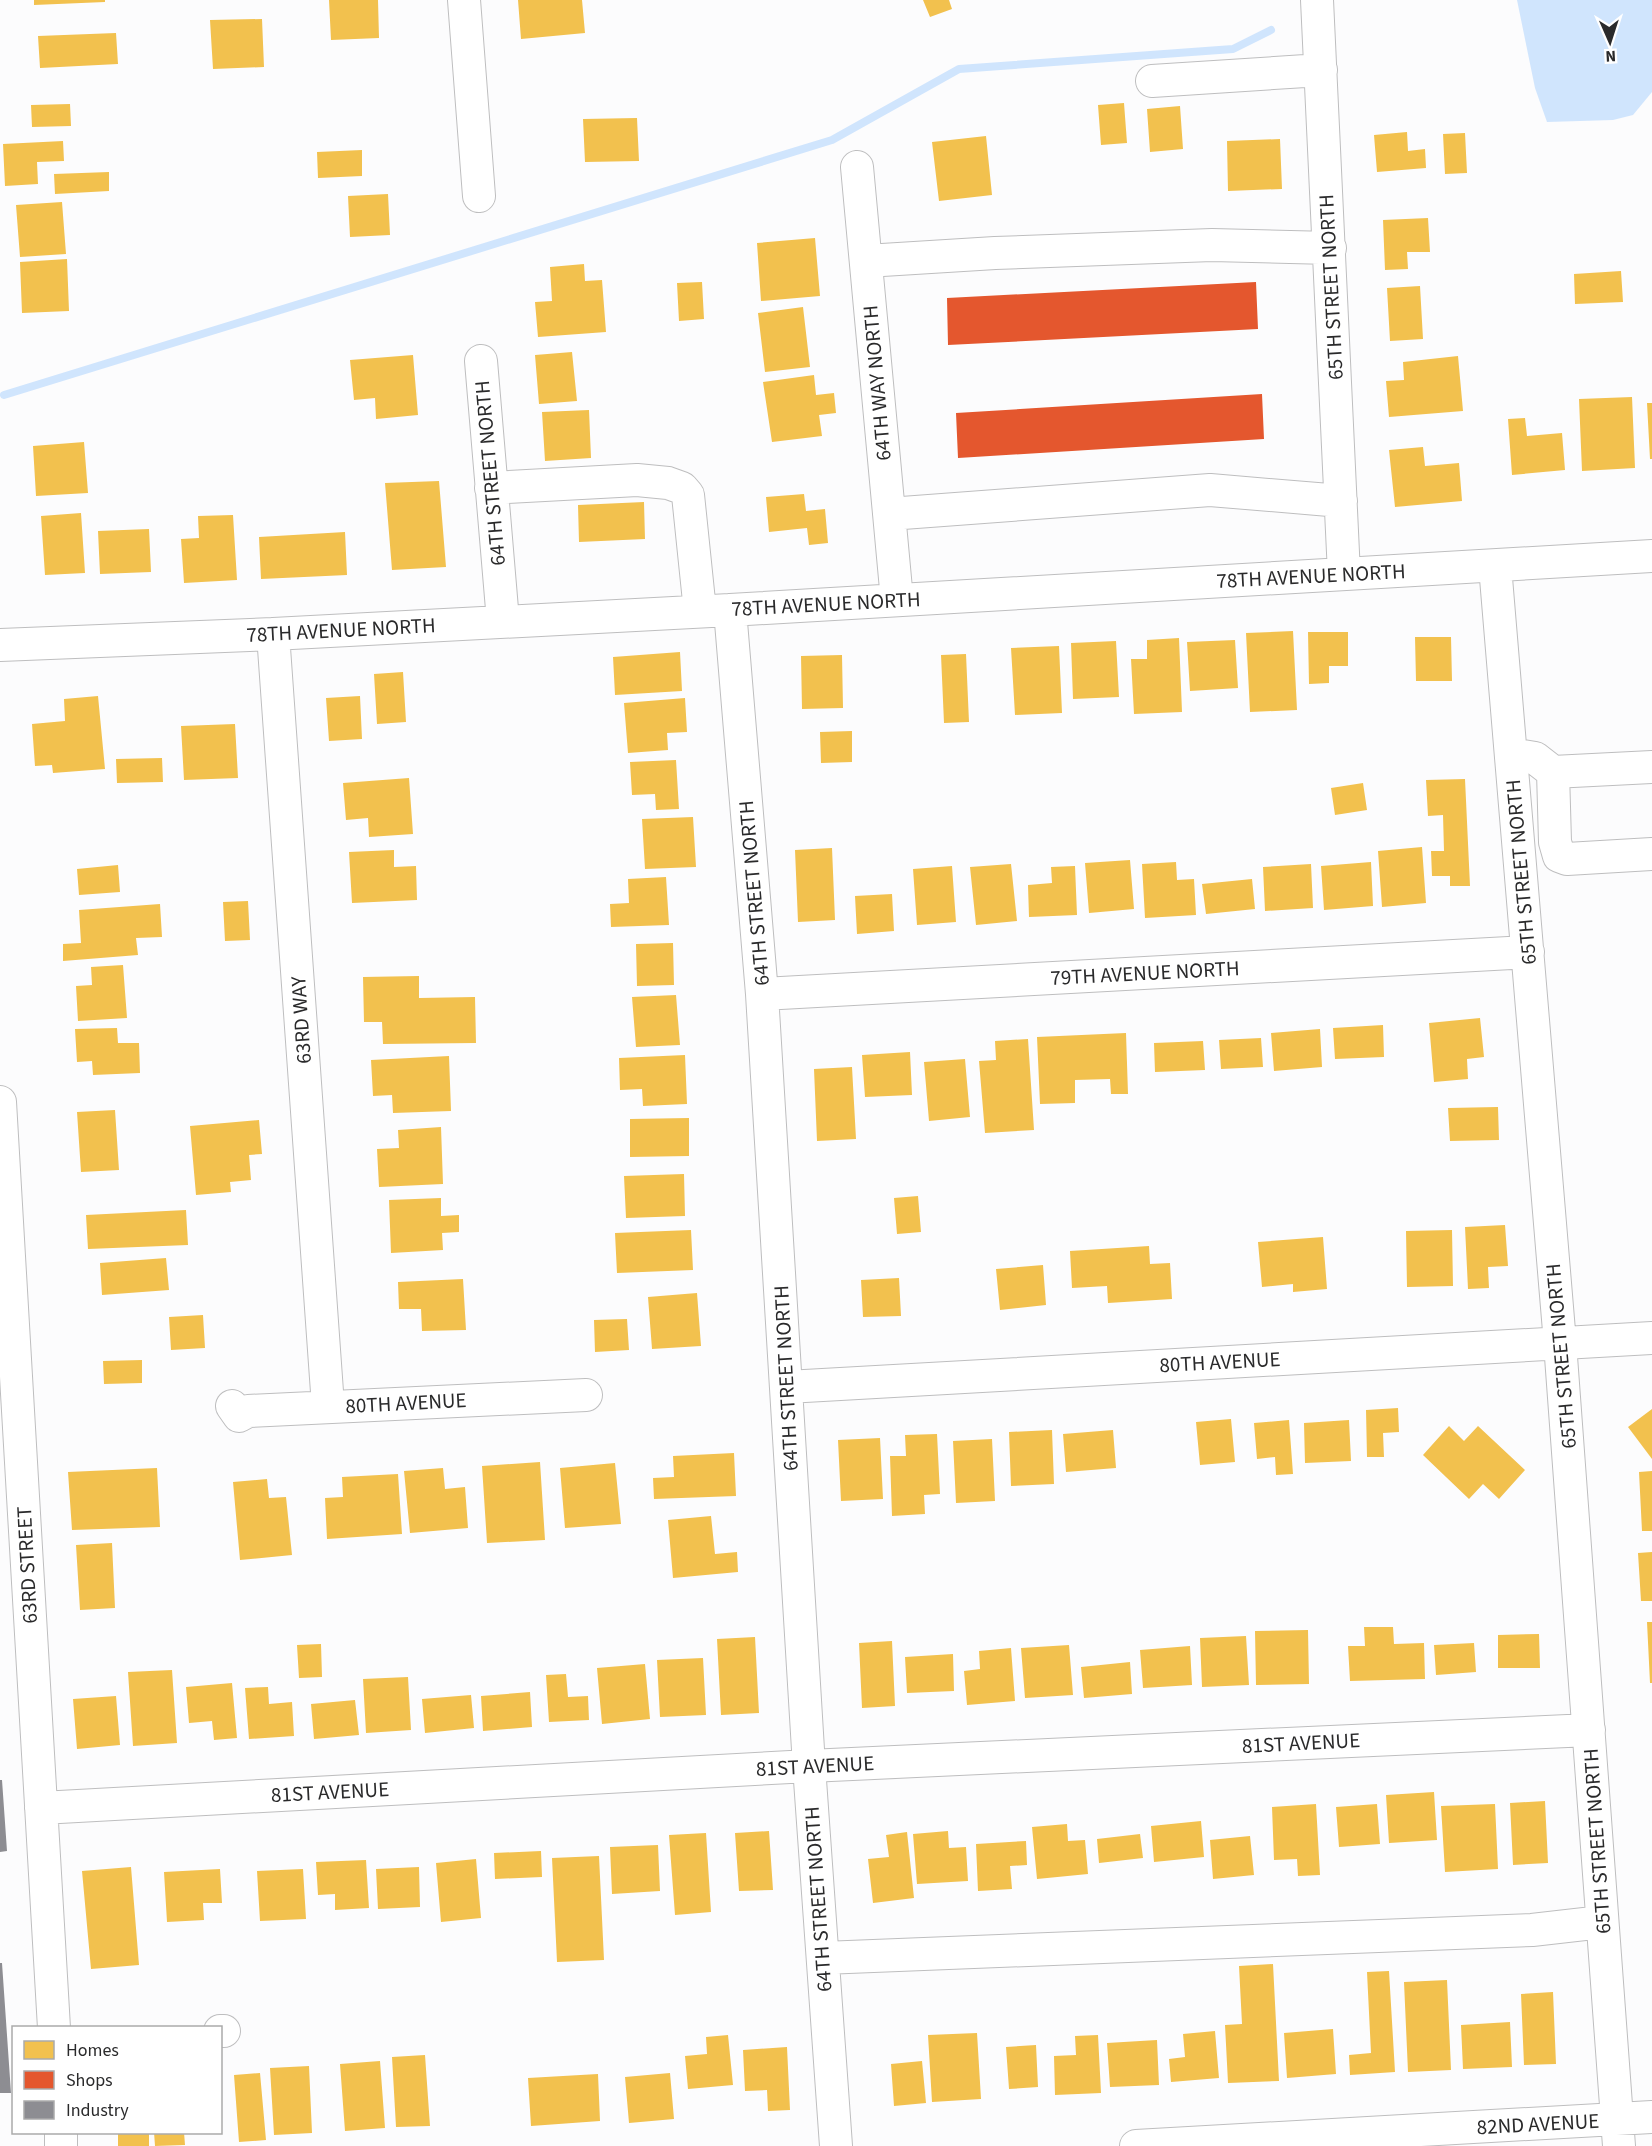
<svg xmlns="http://www.w3.org/2000/svg" width="1652" height="2146" viewBox="0 0 1652 2146" font-family="'Source Sans 3',sans-serif">
  <rect width="100%" height="100%" fill="#fcfcfd"/>
  <path fill="#d0e5fd" d="M1517,0H1652V92L1633,115L1613,120L1547,122L1535,88Z"/>
  <path fill="#f2c14e" d="M34,0H105V2L34,5Z
    M329,0H378L379,38L331,40Z
    M518,0H582L585,33L521,39Z
    M923,0H949L952,9L930,17Z
    M262,19L264,67L213,69L210,20Z
    M116,33L118,64L40,68L38,36Z
    M1124,103L1127,143L1101,145L1098,105Z
    M70,104L71,126L32,127L31,105Z
    M1180,106L1183,149L1150,152L1147,109Z
    M637,118L639,161L585,162L583,119Z
    M1407,132L1408,151L1425,149L1426,168L1377,172L1374,135Z
    M1465,133L1467,173L1445,174L1443,134Z
    M986,136L992,195L939,201L932,142Z
    M1280,139L1282,189L1228,191L1227,141Z
    M63,141L64,161L37,162L38,184L5,186L3,144Z
    M362,150V176L318,178L317,152Z
    M109,172V191L55,194L54,174Z
    M388,194L390,235L350,237L348,196Z
    M62,202L66,254L20,257L16,205Z
    M1428,218L1430,252H1407L1408,269L1385,270L1383,220Z
    M815,238L820,296L761,301L757,243Z
    M67,259L69,311L22,313L20,262Z
    M584,264L585,281L602,280L606,332L538,337L535,302L552,301L550,267Z
    M1621,271L1623,302L1575,304L1574,274Z
    M702,282L704,319L679,321L677,283Z
    M1420,286L1423,339L1390,341L1387,288Z
    M803,307L810,367L765,372L758,313Z
    M572,352L577,401L539,404L535,355Z
    M413,355L418,415L376,419L375,398L354,400L350,360Z
    M1458,356L1463,411L1389,417L1386,381L1404,380L1403,362Z
    M814,375L816,395L834,393L836,413L819,415L822,436L772,442L763,382Z
    M1632,397L1635,468L1582,471L1579,399Z
    M1647,403H1652V459H1650Z
    M589,410L591,458L545,461L542,412Z
    M1525,418L1527,436L1562,433L1565,470L1512,475L1508,419Z
    M84,442L88,493L36,496L33,446Z
    M1423,447L1425,466L1459,463L1462,501L1395,507L1389,450Z
    M439,481L446,567L392,570L385,483Z
    M804,494L806,511L825,509L828,543L809,545L807,528L769,532L766,497Z
    M644,502L645,539L579,542L578,505Z
    M81,513L85,573L45,575L41,516Z
    M233,515L237,580L184,583L181,539L199,538L198,516Z
    M149,529L151,572L100,574L98,531Z
    M345,532L347,575L261,579L259,537Z
    M1293,631L1297,710L1250,712L1246,633Z
    M1308,632H1348V666H1329V683L1309,684Z
    M1415,637H1451L1452,681H1416Z
    M1179,638L1182,712L1134,714L1131,659H1147V640Z
    M1235,640L1238,688L1190,691L1187,642Z
    M1116,641L1119,697L1073,699L1071,643Z
    M1059,646L1062,713L1015,715L1011,648Z
    M680,652L682,691L615,695L613,657Z
    M966,654L969,722L944,723L941,655Z
    M842,655L843,708L802,709L801,656Z
    M403,672L406,722L377,724L374,674Z
    M98,696L105,769L53,773L52,765L35,766L32,724L65,721L64,699Z
    M360,696L362,739L329,741L326,698Z
    M685,698L687,732L667,733L668,750L628,753L624,703Z
    M235,724L238,778L184,780L181,726Z
    M852,731V762L821,763L820,732Z
    M162,758L163,782L117,783L116,759Z
    M676,760L679,809L656,810L655,794L632,795L630,762Z
    M409,778L413,834L369,837L368,818L346,820L343,783Z
    M1465,779L1470,886H1450V876H1432L1431,851H1444L1443,815L1428,816L1426,780Z
    M1363,783L1367,810L1335,815L1331,788Z
    M693,817L696,867L645,869L642,819Z
    M1422,847L1426,903L1382,907L1378,851Z
    M832,848L835,920L798,922L795,850Z
    M394,850V867L416,866L417,900L352,903L349,852Z
    M1130,860L1134,909L1089,913L1085,863Z
    M1176,862L1177,880L1194,879L1196,915L1145,918L1142,864Z
    M1371,862L1373,906L1324,910L1321,866Z
    M1011,864L1017,921L976,925L970,867Z
    M1311,864L1313,908L1265,911L1263,867Z
    M118,865L120,892L79,895L77,869Z
    M952,866L956,922L917,925L913,869Z
    M1075,866L1077,915L1029,917L1028,885L1052,883L1051,867Z
    M666,877L669,925L611,927L610,904L629,903L628,879Z
    M1252,879L1255,909L1206,914L1202,884Z
    M892,894L894,931L857,934L855,896Z
    M248,901L250,940L225,941L223,902Z
    M160,904L162,937L136,938L138,955L63,961V944L81,943L79,910Z
    M673,943L674,985L637,986L636,944Z
    M123,965L127,1018L78,1021L76,986L92,985L91,967Z
    M419,976V998L475,997L476,1043L383,1044L382,1022H364L363,977Z
    M676,995L680,1045L636,1047L632,997Z
    M1480,1018L1484,1057L1467,1059L1468,1079L1434,1082L1429,1023Z
    M1383,1025L1384,1057L1335,1059L1333,1028Z
    M117,1028L118,1043H139L140,1073L93,1075L92,1061L77,1062L75,1029Z
    M1320,1029L1322,1067L1274,1071L1271,1033Z
    M1126,1033L1128,1094H1111L1110,1079L1075,1080V1103L1040,1104L1037,1037Z
    M1261,1038L1263,1067L1221,1069L1219,1040Z
    M1028,1039L1034,1130L985,1133L979,1061L996,1060L995,1041Z
    M1203,1041L1205,1070L1155,1072L1154,1043Z
    M910,1052L912,1095L865,1097L862,1055Z
    M685,1055L687,1104L643,1106L642,1089L620,1090L619,1058Z
    M449,1056L451,1111L393,1113L392,1095L373,1096L371,1060Z
    M965,1059L970,1117L929,1121L924,1062Z
    M852,1067L856,1139L817,1141L814,1069Z
    M1498,1107L1499,1140L1450,1141L1448,1108Z
    M115,1110L119,1170L81,1172L77,1112Z
    M689,1118V1156L630,1157V1119Z
    M259,1120L262,1154L249,1155L251,1180L230,1182L231,1192L196,1195L190,1126Z
    M441,1127L443,1184L379,1187L377,1149L399,1148L398,1130Z
    M684,1174L685,1216L626,1218L624,1176Z
    M918,1196L921,1232L897,1234L894,1198Z
    M441,1198V1216L459,1215V1232L442,1233L443,1250L391,1253L389,1200Z
    M186,1210L188,1245L88,1249L86,1215Z
    M1505,1225L1508,1266L1488,1267L1489,1288L1468,1289L1465,1227Z
    M691,1230L693,1270L617,1273L615,1233Z
    M1452,1230L1453,1286L1407,1287L1406,1231Z
    M1323,1237L1327,1289L1293,1292V1284L1262,1287L1258,1242Z
    M1149,1246L1150,1264L1170,1263L1172,1299L1108,1303L1107,1286L1072,1288L1070,1251Z
    M166,1258L169,1290L102,1295L100,1263Z
    M1043,1265L1046,1305L1000,1310L996,1269Z
    M899,1278L901,1316L863,1317L861,1280Z
    M463,1279L466,1330L422,1331L421,1309H399L398,1282Z
    M697,1293L701,1346L652,1349L648,1297Z
    M203,1315L205,1348L171,1350L169,1317Z
    M627,1319L629,1350L595,1352L594,1320Z
    M142,1360V1383L104,1384L103,1361Z
    M1398,1408L1399,1432L1383,1433L1384,1457H1367L1366,1410Z
    M1652,1409V1459L1628,1427Z
    M1231,1419L1235,1462L1200,1465L1196,1422Z
    M1289,1420L1293,1474L1276,1475L1275,1457L1257,1459L1254,1423Z
    M1349,1420L1351,1461L1305,1463L1304,1423Z
    M1449,1426L1464,1441L1478,1426L1525,1470L1499,1499L1483,1484L1469,1499L1423,1455Z
    M1052,1430L1054,1484L1011,1486L1009,1432Z
    M1113,1430L1116,1468L1066,1472L1063,1434Z
    M937,1434L940,1494L924,1495L925,1514L892,1516L890,1456H906L905,1435Z
    M880,1438L883,1499L841,1501L838,1440Z
    M992,1439L995,1501L956,1503L953,1441Z
    M734,1453L736,1496L654,1499L653,1478L674,1477L673,1456Z
    M540,1462L545,1540L487,1543L482,1466Z
    M615,1463L621,1524L565,1528L560,1468Z
    M157,1468L160,1527L72,1530L68,1472Z
    M443,1468L445,1489L465,1487L468,1528L410,1533L404,1471Z
    M1652,1471V1531H1642L1639,1472Z
    M398,1474L402,1534L327,1539L325,1498L343,1497L342,1477Z
    M267,1479L269,1498L286,1497L292,1555L240,1560L233,1482Z
    M711,1516L715,1554L737,1552L738,1572L673,1578L668,1520Z
    M112,1543L115,1608L80,1610L76,1545Z
    M1652,1552V1601H1641L1638,1553Z
    M1647,1622H1652V1683H1650Z
    M1364,1627H1393L1394,1644L1424,1643L1425,1679L1350,1681L1348,1646H1365Z
    M1308,1630L1309,1684L1256,1685L1255,1631Z
    M1539,1634L1540,1668H1498V1635Z
    M1246,1636L1249,1685L1202,1687L1200,1638Z
    M755,1637L759,1713L721,1715L717,1639Z
    M892,1641L895,1706L862,1708L859,1643Z
    M1474,1643L1476,1672L1436,1675L1434,1645Z
    M321,1644L322,1677L299,1678L297,1645Z
    M1069,1645L1073,1695L1025,1698L1021,1648Z
    M1190,1646L1192,1685L1143,1688L1140,1650Z
    M1011,1648L1015,1701L967,1705L964,1671L980,1669L979,1651Z
    M953,1654L954,1691L907,1693L905,1657Z
    M703,1658L706,1715L660,1717L657,1660Z
    M1130,1662L1132,1694L1084,1698L1081,1667Z
    M645,1664L650,1719L602,1724L597,1668Z
    M172,1670L177,1743L133,1746L128,1672Z
    M566,1674L568,1697L588,1696L589,1720L549,1722L546,1675Z
    M408,1677L411,1730L366,1733L363,1679Z
    M232,1683L237,1738L214,1740L212,1721L189,1723L186,1687Z
    M268,1687L269,1704L292,1702L294,1736L249,1739L245,1688Z
    M530,1692L532,1727L483,1731L481,1696Z
    M471,1695L474,1728L425,1733L422,1699Z
    M116,1696L120,1745L77,1749L73,1699Z
    M355,1700L359,1735L314,1739L311,1704Z
    M1434,1792L1437,1840L1389,1843L1386,1795Z
    M1545,1801L1548,1863L1513,1865L1510,1803Z
    M1316,1804L1320,1875L1298,1876L1297,1859L1274,1860L1272,1807Z
    M1377,1804L1380,1844L1339,1847L1336,1807Z
    M1495,1804L1498,1869L1445,1872L1441,1806Z
    M1201,1821L1204,1857L1154,1862L1151,1826Z
    M1067,1824L1068,1841L1085,1840L1088,1874L1037,1879L1032,1827Z
    M769,1831L773,1890L739,1891L735,1833Z
    M948,1831L949,1848L966,1847L968,1881L917,1884L913,1834Z
    M907,1832L914,1898L873,1903L868,1859L889,1857L886,1835Z
    M706,1833L711,1912L675,1915L669,1835Z
    M1140,1834L1143,1858L1099,1863L1097,1839Z
    M1250,1836L1254,1875L1213,1879L1210,1840Z
    M1026,1841L1027,1865L1010,1866L1012,1889L978,1891L976,1844Z
    M658,1845L660,1891L612,1894L610,1847Z
    M541,1851L542,1877L495,1879L494,1853Z
    M599,1856L604,1960L557,1962L552,1858Z
    M476,1859L481,1918L441,1922L436,1863Z
    M366,1860L369,1908L335,1910V1894L318,1895L316,1862Z
    M131,1867L139,1965L91,1969L82,1871Z
    M419,1867L420,1907L378,1909L376,1869Z
    M220,1869L222,1903H203L204,1920L167,1922L164,1872Z
    M303,1869L306,1919L260,1921L257,1871Z
    M1273,1964L1279,2081L1228,2083L1225,2025L1242,2024L1239,1966Z
    M1389,1971L1395,2072L1350,2075L1349,2055L1371,2053L1367,1972Z
    M1447,1980L1451,2070L1408,2072L1404,1982Z
    M1553,1992L1556,2064L1524,2065L1521,1994Z
    M1510,2022L1512,2067L1463,2069L1461,2025Z
    M1333,2029L1336,2074L1287,2078L1284,2033Z
    M1215,2031L1219,2078L1171,2082L1169,2059L1185,2057L1183,2034Z
    M977,2033L981,2099L932,2102L928,2035Z
    M728,2035L733,2085L688,2089L685,2056L707,2054L706,2037Z
    M1098,2035L1101,2093L1055,2095L1054,2056L1076,2055L1075,2036Z
    M1157,2040L1159,2085L1110,2087L1107,2043Z
    M1036,2045L1038,2087L1009,2089L1006,2047Z
    M787,2047L790,2110L768,2111L767,2090L745,2091L743,2050Z
    M425,2055L430,2126L396,2127L392,2057Z
    M380,2061L385,2128L345,2131L340,2064Z
    M922,2061L926,2103L894,2106L891,2064Z
    M309,2066L312,2133L274,2135L270,2068Z
    M260,2073L266,2140L239,2142L234,2075Z
    M670,2073L674,2119L629,2123L625,2077Z
    M598,2074L600,2121L531,2126L528,2078Z
    M118,2132H149V2146H118Z
    M154,2132H184L185,2145L155,2146Z"/>
  <path fill="#e4572e" d="M1256,282L1258,329L948,345L947,298Z
    M1262,394L1264,439L958,458L956,413Z"/>
  <path fill="#8d8d92" d="M0,1780H2L7,1851L0,1852Z
    M0,1963H2L11,2093H0Z"/>
  <g fill="none" stroke-linecap="round" stroke-linejoin="round">
    <path stroke="#d0e5fd" stroke-width="8" d="M4,395L832,140L959,69L1233,49L1271,30"/>
    <g stroke="#bebebf" stroke-width="34">
      <path id="minor" d="M464,0L479,196
        M1317,0L1344,574
        M1152,81L1321,70
        M857,167L897,600
        M866,261L995,253L1212,245L1330,248
        M481,361L503,621
        M491,488L637,480L668,483L682,488L688,495L700,611
        M889,514L1210,490L1341,501
        M1495,566L1560,1343L1619,2146
        M730,610L762,994L809,1766L836,2146
        M273,634L328,1406
        M0,645L273,634L730,610L1652,556
        M1511,754L1535,758L1553,772L1652,767
        M1553,772L1555,842L1559,856L1567,859L1652,854
        M762,994L1528,952
        M0,1102L54,2028
        M787,1387L1652,1338
        M232,1406L239,1416L248,1411L586,1395
        M41,1808L809,1766L1589,1730
        M823,1958L1532,1930L1602,1922
        M220,2031H224
        M61,2132V2146
        M1136,2146L1652,2117"/>
    </g>
    <use href="#minor" stroke="#fff" stroke-width="32"/>
  </g>
  <g text-anchor="middle" stroke-width="6" stroke-linejoin="round" paint-order="stroke">
    <g font-size="21" fill="#2a2a2b" stroke="#fff">
      <text transform="translate(1331 287) rotate(-93)" y="7">65TH STREET NORTH</text>
      <text transform="translate(877 383) rotate(-95)" y="7">64TH WAY NORTH</text>
      <text transform="translate(490 473) rotate(-95)" y="7">64TH STREET NORTH</text>
      <text transform="translate(1311 576) rotate(-3)" y="7">78TH AVENUE NORTH</text>
      <text transform="translate(826 604) rotate(-3)" y="7">78TH AVENUE NORTH</text>
      <text transform="translate(341 630) rotate(-3)" y="7">78TH AVENUE NORTH</text>
      <text transform="translate(1521 872) rotate(-95)" y="7">65TH STREET NORTH</text>
      <text transform="translate(754 893) rotate(-95)" y="7">64TH STREET NORTH</text>
      <text transform="translate(1145 973) rotate(-3)" y="7">79TH AVENUE NORTH</text>
      <text transform="translate(301 1020) rotate(-94)" y="7">63RD WAY</text>
      <text transform="translate(1561 1356) rotate(-95)" y="7">65TH STREET NORTH</text>
      <text transform="translate(1220 1362) rotate(-3)" y="7">80TH AVENUE</text>
      <text transform="translate(786 1378) rotate(-93)" y="7">64TH STREET NORTH</text>
      <text transform="translate(406 1403) rotate(-3)" y="7">80TH AVENUE</text>
      <text transform="translate(27 1565) rotate(-93)" y="7">63RD STREET</text>
      <text transform="translate(1301 1743) rotate(-3)" y="7">81ST AVENUE</text>
      <text transform="translate(815 1766) rotate(-3)" y="7">81ST AVENUE</text>
      <text transform="translate(330 1792) rotate(-3)" y="7">81ST AVENUE</text>
      <text transform="translate(1597 1841) rotate(-94)" y="7">65TH STREET NORTH</text>
      <text transform="translate(818 1899) rotate(-94)" y="7">64TH STREET NORTH</text>
      <text transform="translate(1538 2124) rotate(-3)" y="7">82ND AVENUE</text>
    </g>
  </g>
  <rect x="12" y="2026" width="210" height="108" fill="#ffffff" stroke="#aaaaaa" stroke-width="1.5"/>
  <rect x="24" y="2041" width="30" height="18" fill="#f2c14e" stroke="#aaaaaa" stroke-width="1.5"/>
  <text x="66" y="2056" font-size="18" fill="#2a2a2b">Homes</text>
  <rect x="24" y="2071" width="30" height="18" fill="#e4572e" stroke="#aaaaaa" stroke-width="1.5"/>
  <text x="66" y="2086" font-size="18" fill="#2a2a2b">Shops</text>
  <rect x="24" y="2101" width="30" height="18" fill="#8d8d92" stroke="#aaaaaa" stroke-width="1.5"/>
  <text x="66" y="2116" font-size="18" fill="#2a2a2b">Industry</text>
  <g transform="translate(1610 42) rotate(177)" stroke="#ffffff" stroke-width="4.5" paint-order="stroke">
  <path d="M0-4.5L10 22L0 15L-10 22Z" fill="#2a2a2b"/>
  <text y="-9" font-size="16" font-weight="bold" text-anchor="middle" fill="#2a2a2b">N</text>
  </g>
</svg>
